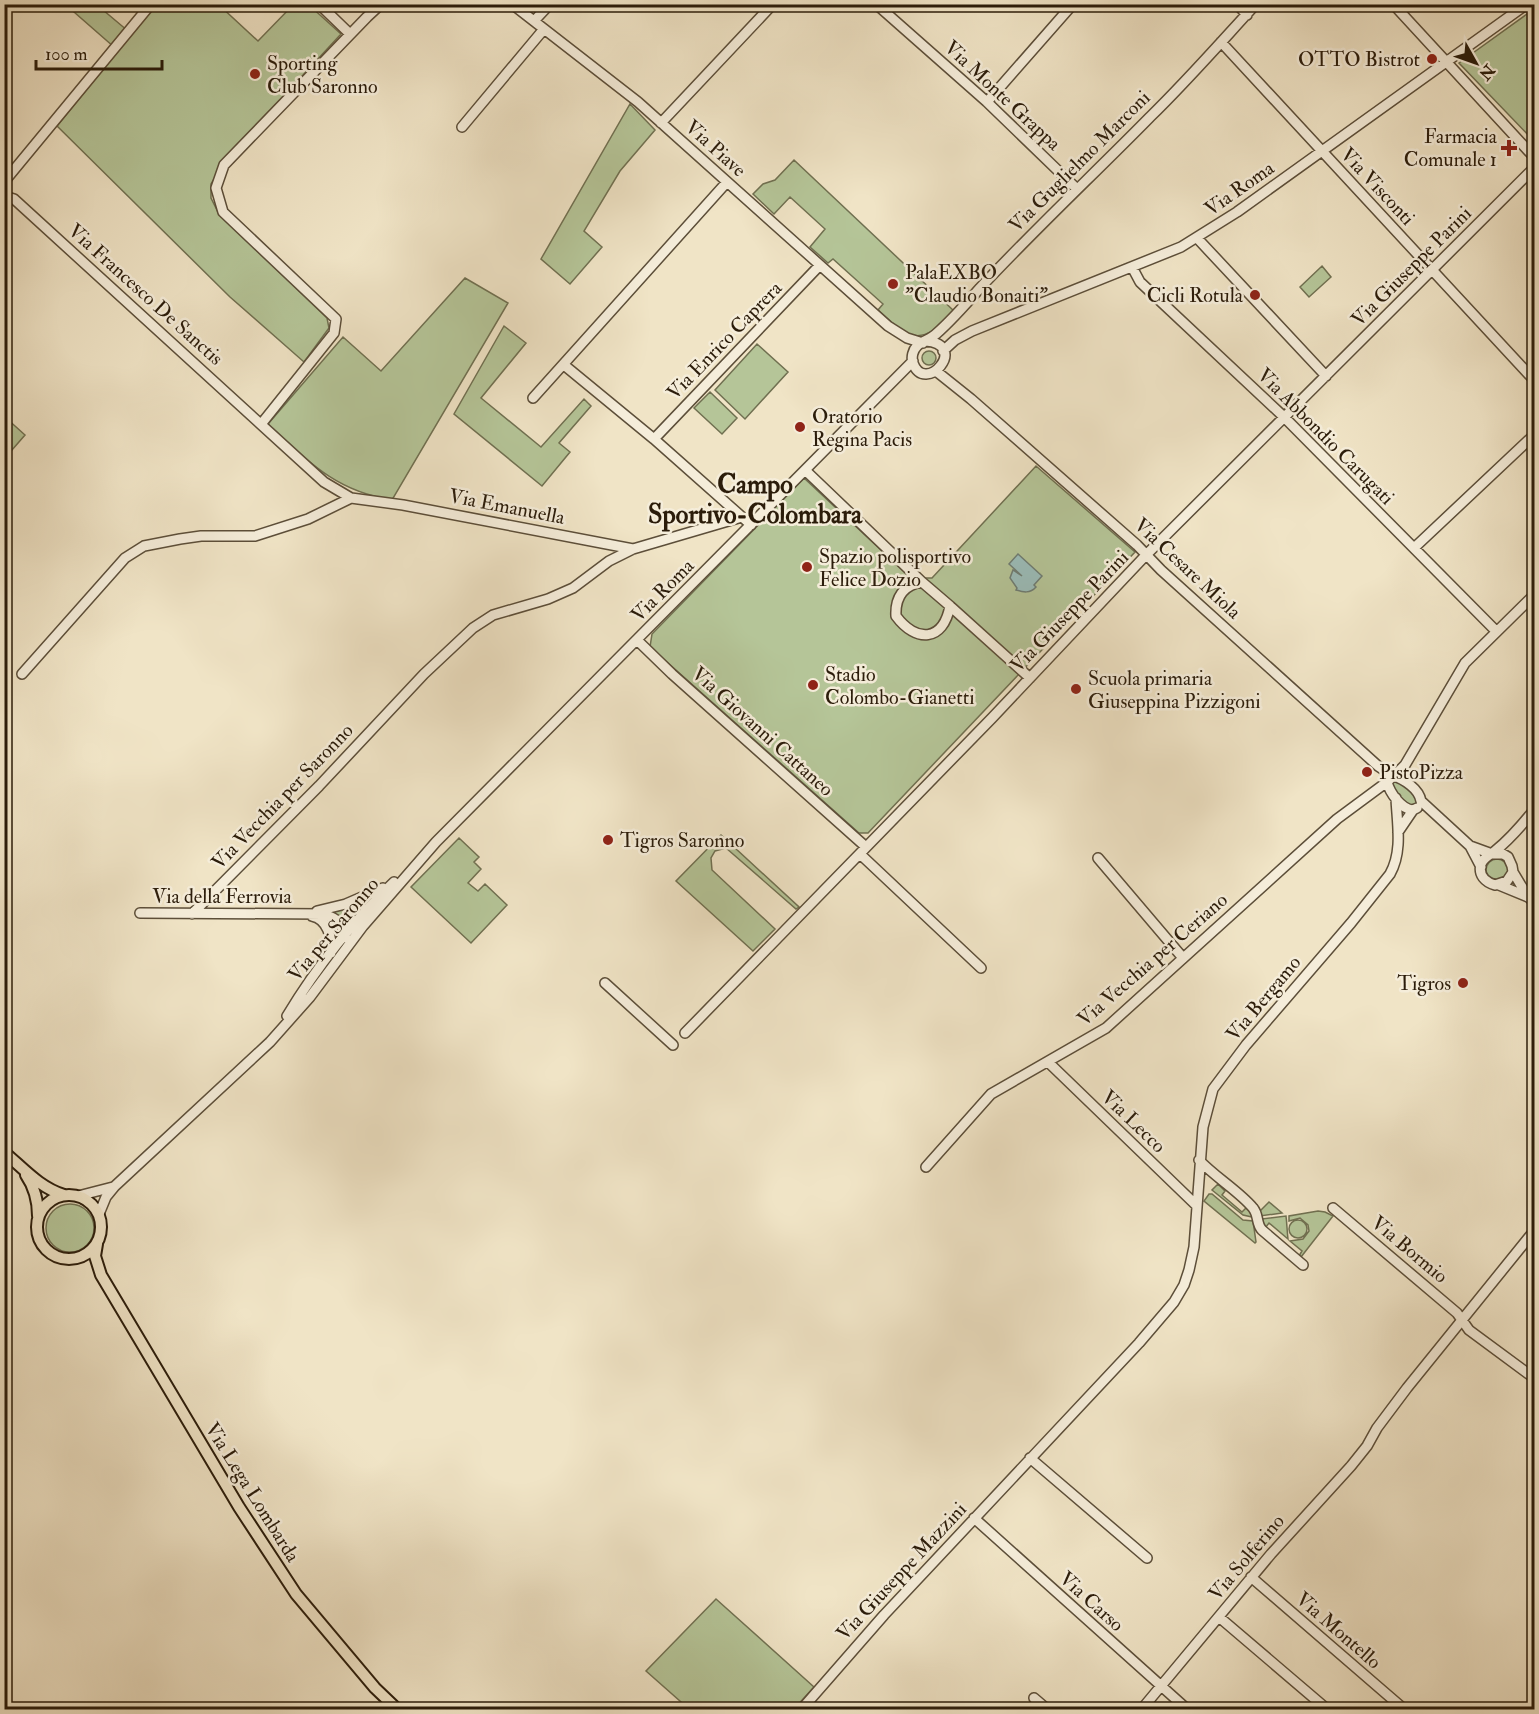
<svg xmlns="http://www.w3.org/2000/svg" width="1539" height="1714" viewBox="0 0 1539 1714" font-family="'IM FELL Double Pica',serif">
  <rect width="100%" height="100%" fill="#f0e4c6"/>
  <filter id="stains"><feTurbulence type="fractalNoise" baseFrequency=".00333" numOctaves="4"/><feColorMatrix values="0 0 0 0 .2 0 0 0 0 .09 0 0 0 0 .02 0 0 0 .5 -.17"/></filter>
  <radialGradient id="worn" r=".72"><stop offset=".6" stop-color="#630" stop-opacity="0"/><stop offset="1" stop-color="#630" stop-opacity=".3"/></radialGradient>
  <path fill="#b5c598" stroke="#707051" stroke-width="1.5" d="M66,5H97L128,31L114,47Z
    M155,5H219L258,41L293,5H309L341,34L229,155L211,184V198L219,214L327,318L329,328L304,362L230,297L57,126Z
    M1534,9V137L1532,139L1459,63Z
    M630,104L655,130L620,171L584,231L602,247L570,284L541,259Z
    M794,160L954,311C921,347 911,341 878,310L883,304L833,259L828,263L810,247L825,229L790,197L774,214L753,194L763,184L775,180Z
    M1322,266L1331,277L1309,297L1300,287Z
    M465,278L508,303L392,500C335,491 309,462 268,424L343,337L381,371Z
    M504,326L526,343L481,398L541,447L584,399L591,406L559,443L570,452L542,486L454,414Z
    M757,344L788,372L745,419L715,390Z
    M922 358a7 7 0 1 1 14 0a7 7 0 1 1-14 0Z
    M710,392L737,418L722,434L694,408Z
    M5,417L25,435L5,458Z
    M1036,466L1135,552L868,833H859L650,647L652,634L804,478L911,578H932Z
    M1395,781H1398L1417,795L1416,804L1411,807L1393,791L1392,784Z
    M721,835L799,907L796,909L726,848L715,851L711,858L712,870L775,929L753,951L676,881Z
    M459,838L479,857L474,862L481,869L468,883L478,891L485,884L507,905L471,943L411,887Z
    M1486 870a11 11 0 1 1 22 0a11 11 0 1 1-22 0Z
    M367,900V903L347,926L340,918L330,912L350,907Z
    M1218,1184L1225,1191L1222,1195L1242,1212L1246,1208L1252,1212V1217L1243,1215L1212,1190Z
    M1209,1194H1212L1243,1220L1253,1221L1256,1242L1255,1243L1204,1201Z
    M1269,1202L1282,1213L1260,1216V1211Z
    M46 1228a24 24 0 1 1 48 0a24 24 0 1 1-48 0Z
    M1318,1211L1325,1212L1333,1216L1301,1257L1299,1256L1302,1251L1290,1241L1303,1239L1309,1231L1308,1225L1300,1218L1289,1221V1216Z
    M1286,1216C1287,1224 1287,1231 1288,1239L1269,1223L1265,1228L1261,1219Z
    M1289 1229a9 9 0 1 1 18 0a9 9 0 1 1-18 0Z
    M716,1599L814,1687L794,1709H689L646,1671Z"/>
  <path fill="#9bbebb" stroke="#6e7d74" stroke-width="1.5" d="M1018,554L1042,576L1034,585L1036,587C1030,594 1023,592 1016,590L1017,588L1010,578L1013,570L1022,576L1009,564Z"/>
  <g fill="none" stroke-linecap="round" stroke-linejoin="round">
    <g stroke="#5c4e39" stroke-width="12">
      <path id="minor" d="M319,4L350,34
        M512,4L638,102L888,326L907,338L923,343
        M876,4L987,102L1077,189
        M1237,4L1247,15
        M1393,4L1534,157
        M534,21L550,4
        M1221,42L1534,380
        M987,102L1073,4
        M661,123L773,4
        M462,127L544,29
        M4,182L151,4
        M4,196L14,199L324,482L351,498L403,505L633,549
        M1197,238L1326,376
        M1132,267L1140,282L1284,417L1496,631
        M926,341C970,345 925,396 913,363C911,357 913,350 917,346C922,341 931,339 936,334C952,320 966,304 980,288C1035,229 1094,174 1150,117C1187,81 1221,42 1256,4
        M943,351L955,340L972,331L1181,247L1237,212L1527,4
        M564,365L654,439L742,517
        M936,371L971,399L1137,545L1161,570L1378,766L1393,776
        M533,398L727,182
        M262,423L334,333L336,319L223,212L216,188L224,165L367,17L381,4
        M654,439L820,265
        M805,470L922,582
        M1414,548L1534,435
        M922,582L950,606C943,642 916,643 896,616C895,598 903,585 922,582Z
        M950,606L1030,678
        M637,640L672,674L866,847
        M22,674L125,558L144,546L180,539L201,536H255L308,519L351,498
        M1394,776L1405,765L1465,663L1534,595
        M1413,810C1401,809 1390,793 1387,782L1393,776C1404,779 1419,789 1421,801L1470,846L1481,867
        M1398,832L1413,810L1417,808
        M1470,846L1492,854H1503L1508,857L1512,866L1513,872L1528,897L1534,902
        M860,854L981,968
        M1098,858L1183,958
        M1513,872L1507,881L1495,885C1485,882 1478,875 1481,864C1484,857 1490,855 1495,851C1510,839 1522,825 1534,810
        M1499,885L1528,897
        M317,911L346,904L383,888
        M140,913L323,914C338,918 343,924 346,938
        M192,914L319,786L424,674L473,628L493,615L548,599L573,588L609,561L633,549L742,517L751,525
        M312,916C328,919 332,938 331,953
        M605,983L673,1045
        M287,1016C316,968 353,921 394,882
        M685,1033L992,718L1147,554L1534,168
        M1048,1062L1196,1205
        M1199,1160C1215,1177 1240,1192 1253,1208C1259,1215 1256,1224 1262,1230L1303,1265
        M926,1167L991,1094L1106,1028L1337,819L1387,782
        M78,1196L113,1187
        M1333,1208L1457,1313L1469,1330L1534,1378
        M99,1214L106,1197L115,1186L270,1042L310,997L363,926L436,842L913,361
        M1030,1458L1147,1558
        M974,1518L1188,1710
        M1251,1577L1405,1710
        M1219,1617L1328,1710
        M1034,1698L1048,1710
        M801,1710L884,1615L1139,1343L1174,1302L1184,1285L1189,1270L1194,1247L1203,1127L1213,1089L1246,1045L1351,923L1390,874C1403,851 1397,823 1396,798
        M1141,1710L1271,1554L1351,1466L1367,1446L1377,1428L1407,1388L1534,1231"/>
    </g>
    <g stroke="#2b1c0a" stroke-width="14">
      <path id="major" d="M4,1152C23,1168 40,1188 64,1195
        M26,1175C35,1188 38,1200 38,1216
        M37 1227a32 32 0 1 1 64 0a32 32 0 1 1-64 0Z
        M97,1244L95,1256L101,1275L239,1507L296,1594L375,1688L398,1710"/>
    </g>
    <use href="#minor" stroke="#f5edda" stroke-width="9"/>
    <use href="#major" stroke="#f0e4c6" stroke-width="10"/>
  </g>
  <g fill="#8f2418" stroke="#f5edda" stroke-width="2">
    <circle cx="1432" cy="59" r="6"/>
    <circle cx="255" cy="74" r="6"/>
    <path d="M1506 139h6v6h6v6h-6v6h-6v-6h-6v-6h6z"/>
    <circle cx="893" cy="284" r="6"/>
    <circle cx="1255" cy="295" r="6"/>
    <circle cx="800" cy="427" r="6"/>
    <circle cx="807" cy="567" r="6"/>
    <circle cx="813" cy="685" r="6"/>
    <circle cx="1076" cy="689" r="6"/>
    <circle cx="1367" cy="772" r="6"/>
    <circle cx="608" cy="840" r="6"/>
    <circle cx="1463" cy="983" r="6"/>
  </g>
  <g text-anchor="middle" stroke-width="5" stroke-linejoin="round" paint-order="stroke">
    <g font-size="20" fill="#2b1c0a" stroke="#f5edda" text-anchor="start">
      <text x="1420" y="66" text-anchor="end">OTTO Bistrot</text>
      <text x="267" y="70">Sporting<tspan x="267" dy="23">Club Saronno</tspan></text>
      <text x="1497" y="143" text-anchor="end">Farmacia<tspan x="1497" dy="23">Comunale 1</tspan></text>
      <text x="905" y="279">PalaEXBO<tspan x="905" dy="23">"Claudio Bonaiti"</tspan></text>
      <text x="1243" y="302" text-anchor="end">Cicli Rotula</text>
      <text x="812" y="423">Oratorio<tspan x="812" dy="23">Regina Pacis</tspan></text>
      <text x="819" y="563">Spazio polisportivo<tspan x="819" dy="23">Felice Dozio</tspan></text>
      <text x="825" y="681">Stadio<tspan x="825" dy="23">Colombo-Gianetti</tspan></text>
      <text x="1088" y="685">Scuola primaria<tspan x="1088" dy="23">Giuseppina Pizzigoni</tspan></text>
      <text x="1379" y="779">PistoPizza</text>
      <text x="620" y="847">Tigros Saronno</text>
      <text x="1451" y="990" text-anchor="end">Tigros</text>
    </g>
    <g font-size="20" fill="#2b1c0a" stroke="#f5edda">
      <text transform="translate(1003 95) rotate(43)" y="7">Via Monte Grappa</text>
      <text transform="translate(716 148) rotate(42)" y="7">Via Piave</text>
      <text transform="translate(1079 161) rotate(-45)" y="7">Via Guglielmo Marconi</text>
      <text transform="translate(1378 186) rotate(47)" y="7">Via Visconti</text>
      <text transform="translate(1239 188) rotate(-35)" y="7">Via Roma</text>
      <text transform="translate(1411 266) rotate(-45)" y="7">Via Giuseppe Parini</text>
      <text transform="translate(146 294) rotate(42)" y="7">Via Francesco De Sanctis</text>
      <text transform="translate(724 340) rotate(-46)" y="7">Via Enrico Caprera</text>
      <text transform="translate(1326 436) rotate(45)" y="7">Via Abbondio Carugati</text>
      <text transform="translate(507 506) rotate(11)" y="7">Via Emanuella</text>
      <text transform="translate(1188 568) rotate(43)" y="7">Via Cesare Miola</text>
      <text transform="translate(662 590) rotate(-45)" y="7">Via Roma</text>
      <text transform="translate(1069 611) rotate(-46)" y="7">Via Giuseppe Parini</text>
      <text transform="translate(763 731) rotate(42)" y="7">Via Giovanni Cattaneo</text>
      <text transform="translate(282 796) rotate(-46)" y="7">Via Vecchia per Saronno</text>
      <text x="222" y="903">Via della Ferrovia</text>
      <text transform="translate(333 929) rotate(-50)" y="7">Via per Saronno</text>
      <text transform="translate(1152 959) rotate(-41)" y="7">Via Vecchia per Ceriano</text>
      <text transform="translate(1263 998) rotate(-50)" y="7">Via Bergamo</text>
      <text transform="translate(1134 1121) rotate(44)" y="7">Via Lecco</text>
      <text transform="translate(1410 1249) rotate(40)" y="7">Via Bormio</text>
      <text transform="translate(253 1492) rotate(58)" y="7">Via Lega Lombarda</text>
      <text transform="translate(1246 1557) rotate(-50)" y="7">Via Solferino</text>
      <text transform="translate(901 1571) rotate(-47)" y="7">Via Giuseppe Mazzini</text>
      <text transform="translate(1092 1601) rotate(42)" y="7">Via Carso</text>
      <text transform="translate(1339 1630) rotate(41)" y="7">Via Montello</text>
    </g>
    <g font-size="26" font-weight="bold" fill="#2b1c0a" stroke="#f5edda">
      <text x="755" y="493">Campo<tspan x="755" dy="30">Sportivo-Colombara</tspan></text>
    </g>
  </g>
  <rect width="1539" height="1714" fill="none" stroke="#f0e4c6" stroke-width="24"/>
  <rect x="6" y="6" width="1527" height="1702" fill="none" stroke="#2b1c0a" stroke-width="3"/>
  <rect x="12" y="12" width="1515" height="1690" fill="none" stroke="#2b1c0a" stroke-width="1.5"/>
  <g transform="translate(1476 63) rotate(130)" stroke="#f5edda" stroke-width="4.5" paint-order="stroke">
  <path d="M0-4.5L10 22L0 15L-10 22Z" fill="#2b1c0a"/>
  <text y="-9" font-size="16" font-weight="bold" text-anchor="middle" fill="#2b1c0a">N</text>
  </g>
  <path d="M36 60v9h126v-9" fill="none" stroke="#2b1c0a" stroke-width="3"/>
  <text x="45" y="60" font-size="18" fill="#2b1c0a" stroke="#f5edda" stroke-width="4.5" paint-order="stroke">100 m</text>
  <rect width="100%" height="100%" filter="url(#stains)"/>
  <rect width="100%" height="100%" fill="url(#worn)"/>
</svg>
